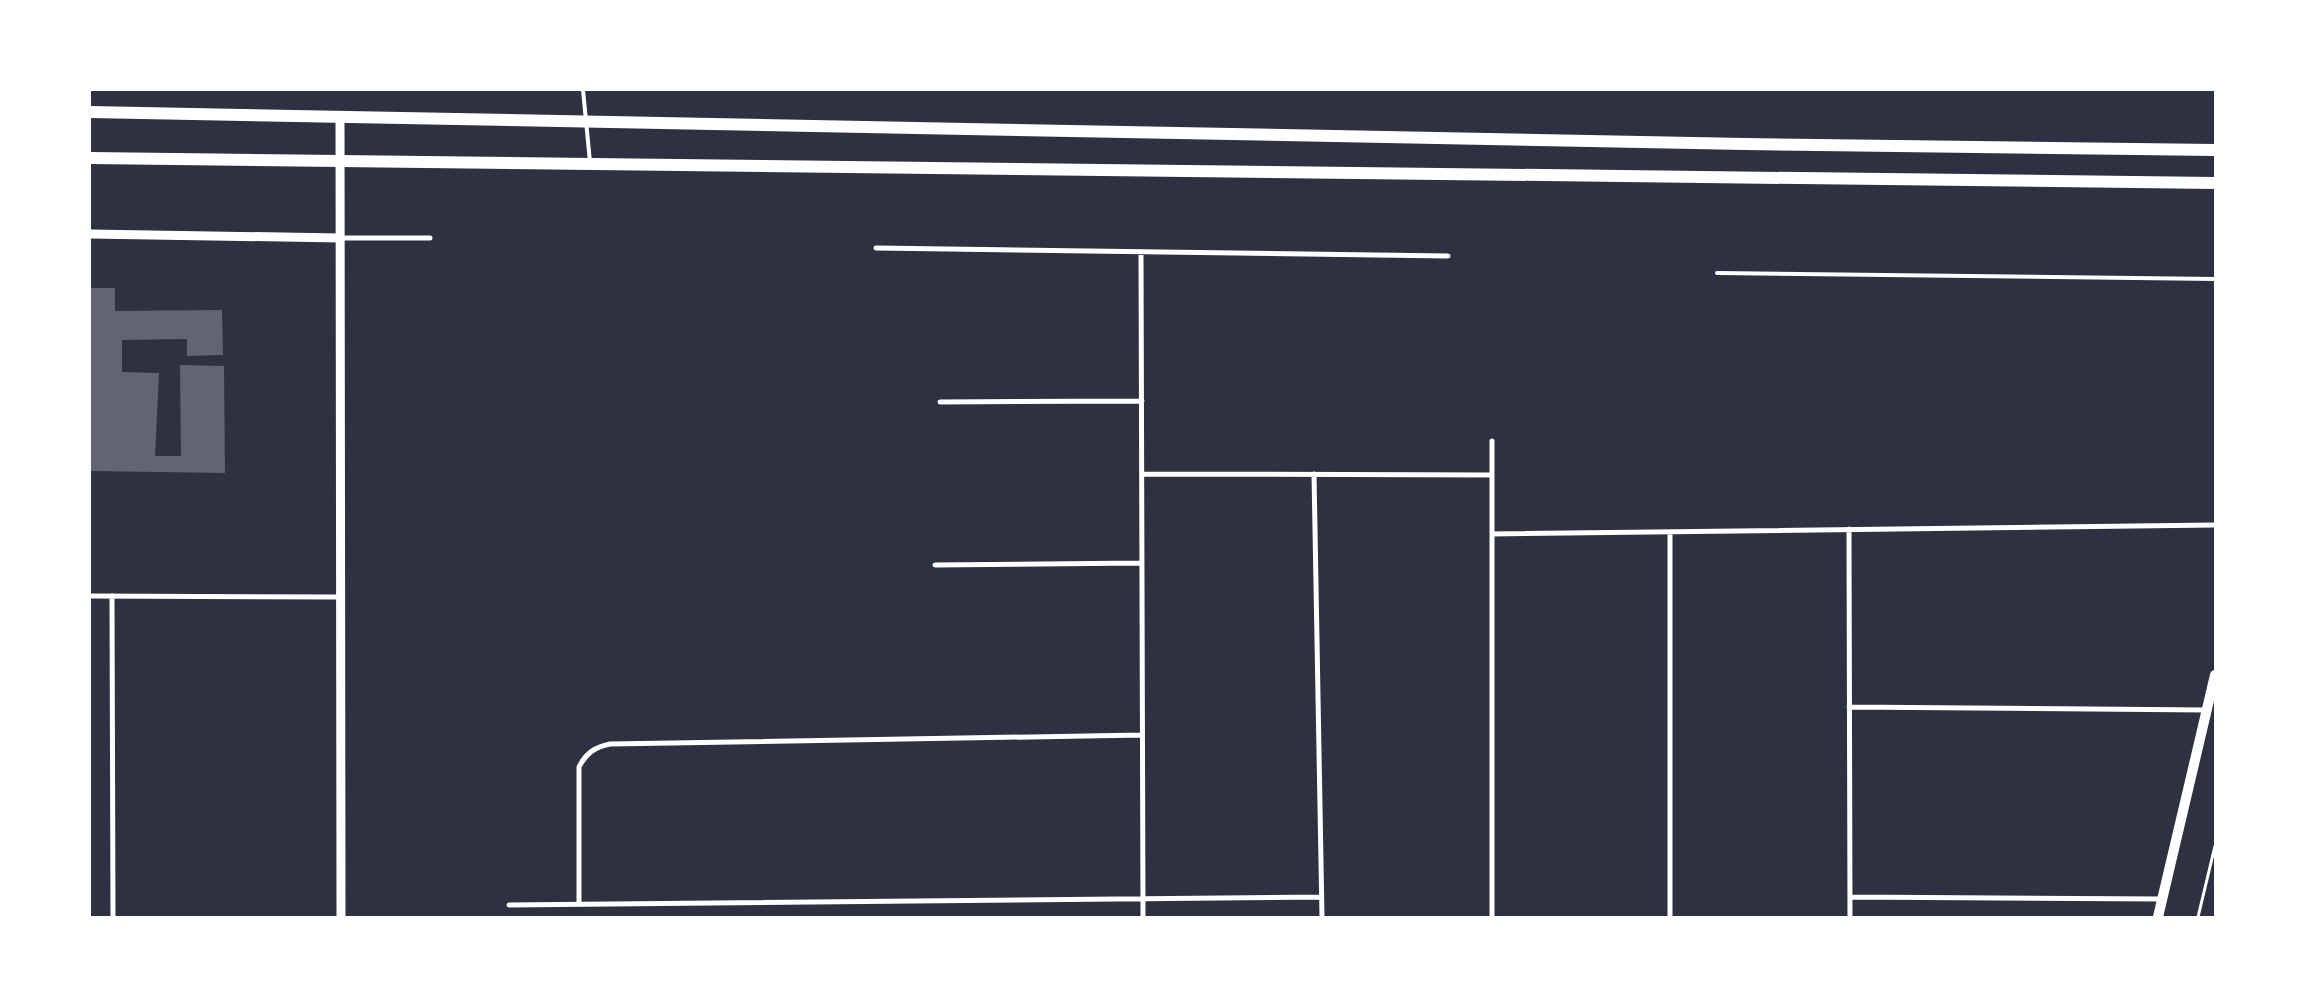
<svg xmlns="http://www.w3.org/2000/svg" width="2305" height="1007" viewBox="0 0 2305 1007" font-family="'Varela Round',sans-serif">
  <rect width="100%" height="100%" fill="#2d3142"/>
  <path fill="#626471" d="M90,288H115V311L222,310L223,355L187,356V339L122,340V372L159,373L155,456H181L180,365L224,366L225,473L90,471Z"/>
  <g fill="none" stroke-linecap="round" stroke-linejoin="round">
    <path stroke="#fff" stroke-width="3" d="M2198,917L2215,846"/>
    <path stroke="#fff" stroke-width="4" d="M583,90L590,162
      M1717,273L2215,279"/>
    <path stroke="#fff" stroke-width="5" d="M340,238H430
      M876,248L1448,256
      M1141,252L1143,917
      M940,402L1142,401
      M1142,474L1492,475
      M1314,474L1322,917
      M1849,529L1850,917
      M1492,534L2215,525
      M935,565L1142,563
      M90,596L340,597
      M112,596L113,917
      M1849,707L2206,710
      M1850,897L2162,899
      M579,904V767C586,753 595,747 610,744L1142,735
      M509,905L1321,897
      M1492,917V441
      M1670,917V532"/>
    <path stroke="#fff" stroke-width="9" d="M340,117L341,917
      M90,234L340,238"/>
    <path stroke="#fff" stroke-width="10" d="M2158,917L2215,675"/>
    <path stroke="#fff" stroke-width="12" d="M90,112L1745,144L2215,150
      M90,158L2215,183"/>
  </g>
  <rect width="2305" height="1007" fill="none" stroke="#ffffff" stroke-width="182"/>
</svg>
